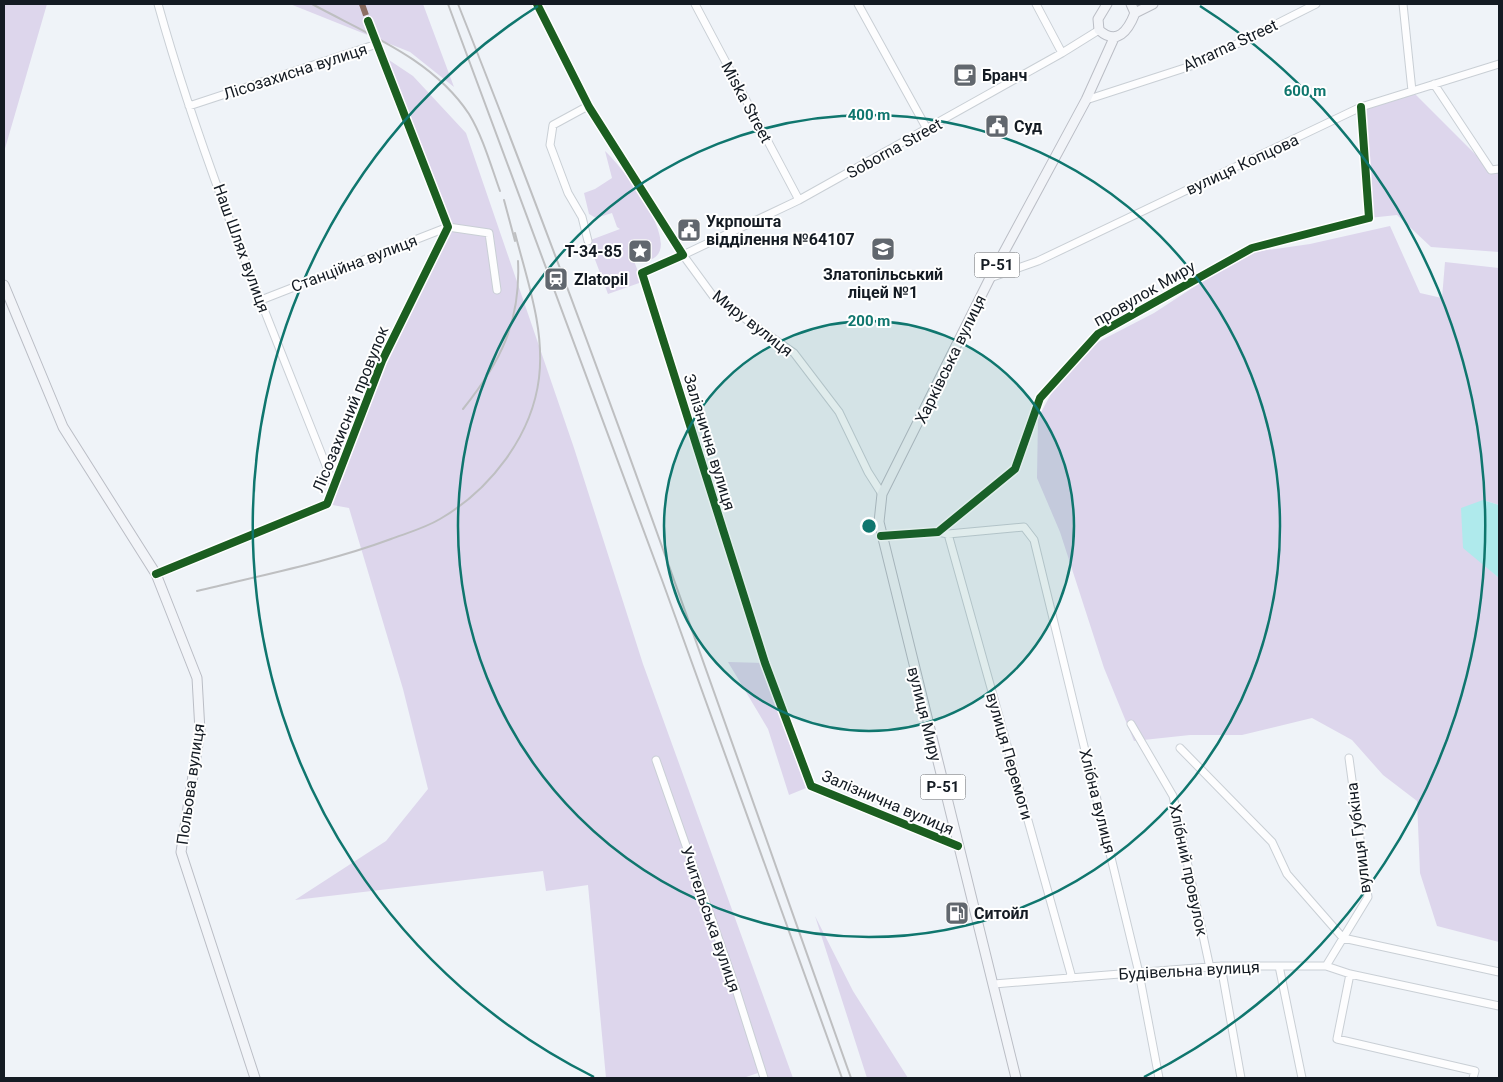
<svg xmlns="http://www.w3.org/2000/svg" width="1503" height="1082" viewBox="0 0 1503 1082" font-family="Roboto,sans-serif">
  <rect width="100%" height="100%" fill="#eff3f8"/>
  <path fill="#ddd6ec" d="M4,4H47L4,152Z
    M290,4H423L454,87L410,52Z
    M383,56L413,76L466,133L574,448L643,664L793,1078H764L761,1072L743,1078H606L588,885L546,891L543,871L295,900L386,841L428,789L403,689L349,508L327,504L382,361L448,227Z
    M1412,91L1491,170L1499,169V252L1431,247L1397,215L1369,218L1361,107Z
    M605,151C624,168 701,267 634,261L642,282L608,294L588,241L620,229L617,227L612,213L596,218L589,214L584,193L595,189L612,178Z
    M1390,226L1420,293L1442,298L1445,262L1499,268V505L1483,500L1491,571L1499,578V942L1437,926L1420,873L1417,801L1383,775L1352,740L1312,718L1242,735H1190L1134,741L1104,668L1060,532L1037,478L1038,418L1064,370L1096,343L1154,313L1246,253L1310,244Z
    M728,662L765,663L811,786L789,795L768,729Z
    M815,916L853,991L908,1078H867Z"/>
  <path fill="#afeaec" d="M1483,500L1499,505V578L1463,548L1461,508Z"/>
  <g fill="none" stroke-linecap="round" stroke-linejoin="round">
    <g stroke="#c9cfd5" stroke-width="9">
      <path id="minor" d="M158,4C204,169 272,328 335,488
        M537,4L589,107L683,255L642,273L765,663L811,786L958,846
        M695,4L799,200
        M858,4L927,129
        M1036,4L1062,53
        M1403,4L1412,91
        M1434,84L1491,170L1499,169
        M1086,100L1197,64L1316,4
        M189,106L377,44
        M588,106L553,125L550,145L568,193L582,217L588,241
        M448,227L489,233L497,290
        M990,278L1038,261L1361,107L1499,64
        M261,300L448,227
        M882,494L868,472L839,412L794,353L713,296L683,255L799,200L1062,53L1099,30
        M938,532L948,534L1024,527L1034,540L1139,973L1159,1078
        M948,534L1072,978
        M881,536L938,532L1015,469L1040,398L1098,334L1252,248L1369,218L1361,107
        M156,574L327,504L382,361L448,227L368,21
        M1131,724L1173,796L1210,968
        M1180,748L1272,842L1287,874L1343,938L1499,972
        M656,760L733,980L764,1078
        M1221,966L1241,1078
        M1279,966L1302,1078
        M1326,966L1368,897L1349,758
        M1350,974L1337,1039L1475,1071L1473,1078
        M994,984L1221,966H1326L1350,974L1499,1006"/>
    </g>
    <g stroke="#babdc5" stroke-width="11">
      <path id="major" d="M1107,4L1098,19L1099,30C1117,46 1128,31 1135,13L1131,4
        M1135,13L1153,4
        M4,285L63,427L156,574L197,678L200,731L181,852L255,1078
        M1016,1078L879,522L882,494L990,278L1086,100L1114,38"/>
    </g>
    <use href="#minor" stroke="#fdfdfe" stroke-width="7"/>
    <use href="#major" stroke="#f2f4f8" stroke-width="9"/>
    <path stroke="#bebfc1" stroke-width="2" d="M312,4C367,34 433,59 469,114C483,137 491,166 500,191
      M448,4L662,580L842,1078
      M458,4C599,358 723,719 851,1078
      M504,200L515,241
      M463,409C500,363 521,322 518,261
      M197,591C262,575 329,562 391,539C407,533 425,528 440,519C490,490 532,436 539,378C545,329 527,280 515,233"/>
    <path stroke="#8d6e63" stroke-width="6" stroke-dasharray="12 6" stroke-linecap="butt" d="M362,4L368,21"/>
    <g stroke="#fff" stroke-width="11">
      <path id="cycleway" d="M537,4L589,107L683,255L642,273L765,663L811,786L958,846
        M881,536L938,532L1015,469L1040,398L1098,334L1252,248L1369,218L1361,107
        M156,574L327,504L382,361L448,227L368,21"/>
    </g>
    <use href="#cycleway" stroke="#1b5e20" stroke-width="8"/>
  </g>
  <circle cx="869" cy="526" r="205" fill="#0f766e" fill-opacity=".12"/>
  <g fill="none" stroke="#0f766e" stroke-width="2.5">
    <circle cx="869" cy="526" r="205"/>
    <circle cx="869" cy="526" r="411"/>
    <path d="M594 1077A616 616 0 0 1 538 6M1200 6A616 616 0 0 1 1144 1077"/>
  </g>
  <defs>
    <g id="cafe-square" transform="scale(1.25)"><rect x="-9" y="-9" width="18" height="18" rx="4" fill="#61676e" stroke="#fff"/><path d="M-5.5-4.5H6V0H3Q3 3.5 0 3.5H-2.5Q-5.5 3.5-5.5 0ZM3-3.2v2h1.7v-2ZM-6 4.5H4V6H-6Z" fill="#fff"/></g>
    <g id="civic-square" transform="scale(1.25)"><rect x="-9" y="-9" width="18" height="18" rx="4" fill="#61676e" stroke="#fff"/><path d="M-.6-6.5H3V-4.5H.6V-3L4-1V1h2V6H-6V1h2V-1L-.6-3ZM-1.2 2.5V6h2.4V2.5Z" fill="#fff"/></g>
    <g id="school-square" transform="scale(1.25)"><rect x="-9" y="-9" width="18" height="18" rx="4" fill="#61676e" stroke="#fff"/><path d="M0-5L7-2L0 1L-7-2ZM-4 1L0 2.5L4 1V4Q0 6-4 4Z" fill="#fff"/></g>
    <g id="sight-square" transform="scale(1.25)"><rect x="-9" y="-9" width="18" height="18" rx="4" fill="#61676e" stroke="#fff"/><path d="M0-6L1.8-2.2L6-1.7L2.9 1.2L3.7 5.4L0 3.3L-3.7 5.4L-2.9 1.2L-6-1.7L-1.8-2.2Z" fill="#fff"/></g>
    <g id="station-square" transform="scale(1.25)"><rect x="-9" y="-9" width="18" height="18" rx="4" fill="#61676e" stroke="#fff"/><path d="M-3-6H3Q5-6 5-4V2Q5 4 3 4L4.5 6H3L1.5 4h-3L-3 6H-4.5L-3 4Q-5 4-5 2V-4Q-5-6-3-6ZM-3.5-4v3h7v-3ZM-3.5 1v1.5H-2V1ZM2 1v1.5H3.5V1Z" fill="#fff"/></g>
    <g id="fuel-square" transform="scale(1.25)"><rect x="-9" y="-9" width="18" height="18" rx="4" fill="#61676e" stroke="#fff"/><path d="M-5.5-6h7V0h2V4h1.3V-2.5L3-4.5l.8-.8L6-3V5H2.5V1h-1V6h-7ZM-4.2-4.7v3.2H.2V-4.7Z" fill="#fff"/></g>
  </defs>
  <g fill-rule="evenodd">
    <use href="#cafe-square" x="965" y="75"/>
    <use href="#civic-square" x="997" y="126"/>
    <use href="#civic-square" x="689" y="230"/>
    <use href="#school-square" x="883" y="249"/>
    <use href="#sight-square" x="640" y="251"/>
    <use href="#station-square" x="556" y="279"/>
    <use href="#fuel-square" x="957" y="913"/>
  </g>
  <g text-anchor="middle" stroke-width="4" stroke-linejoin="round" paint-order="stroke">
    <g fill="#fff" stroke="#5a5f65" stroke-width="1">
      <rect x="974.5" y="252.5" width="45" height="25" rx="4"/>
      <rect x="920.5" y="774.5" width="45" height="25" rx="4"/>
    </g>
    <g font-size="15" font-weight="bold" fill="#141b23">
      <text x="997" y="270">Р-51</text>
      <text x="943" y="792">Р-51</text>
    </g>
    <g font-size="16" fill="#141b23" stroke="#fff">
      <text transform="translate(1230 45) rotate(-25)" y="6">Ahrarna Street</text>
      <text transform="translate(295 71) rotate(-18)" y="6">Лісозахисна вулиця</text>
      <text transform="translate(747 102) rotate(62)" y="6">Miska Street</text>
      <text transform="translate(894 148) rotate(-29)" y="6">Soborna Street</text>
      <text transform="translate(1242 164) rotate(-25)" y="6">вулиця Копцова</text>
      <text transform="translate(242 248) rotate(70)" y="6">Наш Шлях вулиця</text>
      <text transform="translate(354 263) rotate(-21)" y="6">Станційна вулиця</text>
      <text transform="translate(1144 293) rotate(-30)" y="6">провулок Миру</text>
      <text transform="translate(753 323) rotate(38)" y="6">Миру вулиця</text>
      <text transform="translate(950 359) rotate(-64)" y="6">Харківська вулиця</text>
      <text transform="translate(350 409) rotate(-68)" y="6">Лісозахисний провулок</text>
      <text transform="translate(710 442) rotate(73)" y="6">Залізнична вулиця</text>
      <text transform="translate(925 714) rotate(76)" y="6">вулиця Миру</text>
      <text transform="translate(1010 756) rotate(74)" y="6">вулиця Перемоги</text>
      <text transform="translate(190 784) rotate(-82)" y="6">Польова вулиця</text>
      <text transform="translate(1098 801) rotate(76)" y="6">Хлібна вулиця</text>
      <text transform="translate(888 802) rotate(23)" y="6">Залізнична вулиця</text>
      <text transform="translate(1358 838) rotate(-97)" y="6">вулиця Губкіна</text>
      <text transform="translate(1189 870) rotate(78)" y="6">Хлібний провулок</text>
      <text transform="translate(711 919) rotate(71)" y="6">Учительська вулиця</text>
      <text transform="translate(1189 970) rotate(-3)" y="6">Будівельна вулиця</text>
    </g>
    <g font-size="16" font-weight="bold" fill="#141b23" stroke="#fff" text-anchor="start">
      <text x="982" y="81">Бранч</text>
      <text x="1014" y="132">Суд</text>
      <text x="706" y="227">Укрпошта<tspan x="706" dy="18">відділення №64107</tspan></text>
      <text x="622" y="257" text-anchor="end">Т-34-85</text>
      <text x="883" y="280" text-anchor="middle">Златопільський<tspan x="883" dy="18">ліцей №1</tspan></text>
      <text x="574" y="285">Zlatopil</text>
      <text x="974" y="919">Ситойл</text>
    </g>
  </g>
  <circle cx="869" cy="526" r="8" fill="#0f766e" stroke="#fff" stroke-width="2.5"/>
  <g font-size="15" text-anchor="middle" font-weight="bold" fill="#0f766e" stroke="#fff" stroke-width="4" stroke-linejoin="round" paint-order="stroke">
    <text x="1305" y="96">600 m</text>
    <text x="869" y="120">400 m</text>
    <text x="869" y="326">200 m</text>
  </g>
  <rect width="1503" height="1082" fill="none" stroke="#141b23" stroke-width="10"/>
</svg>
